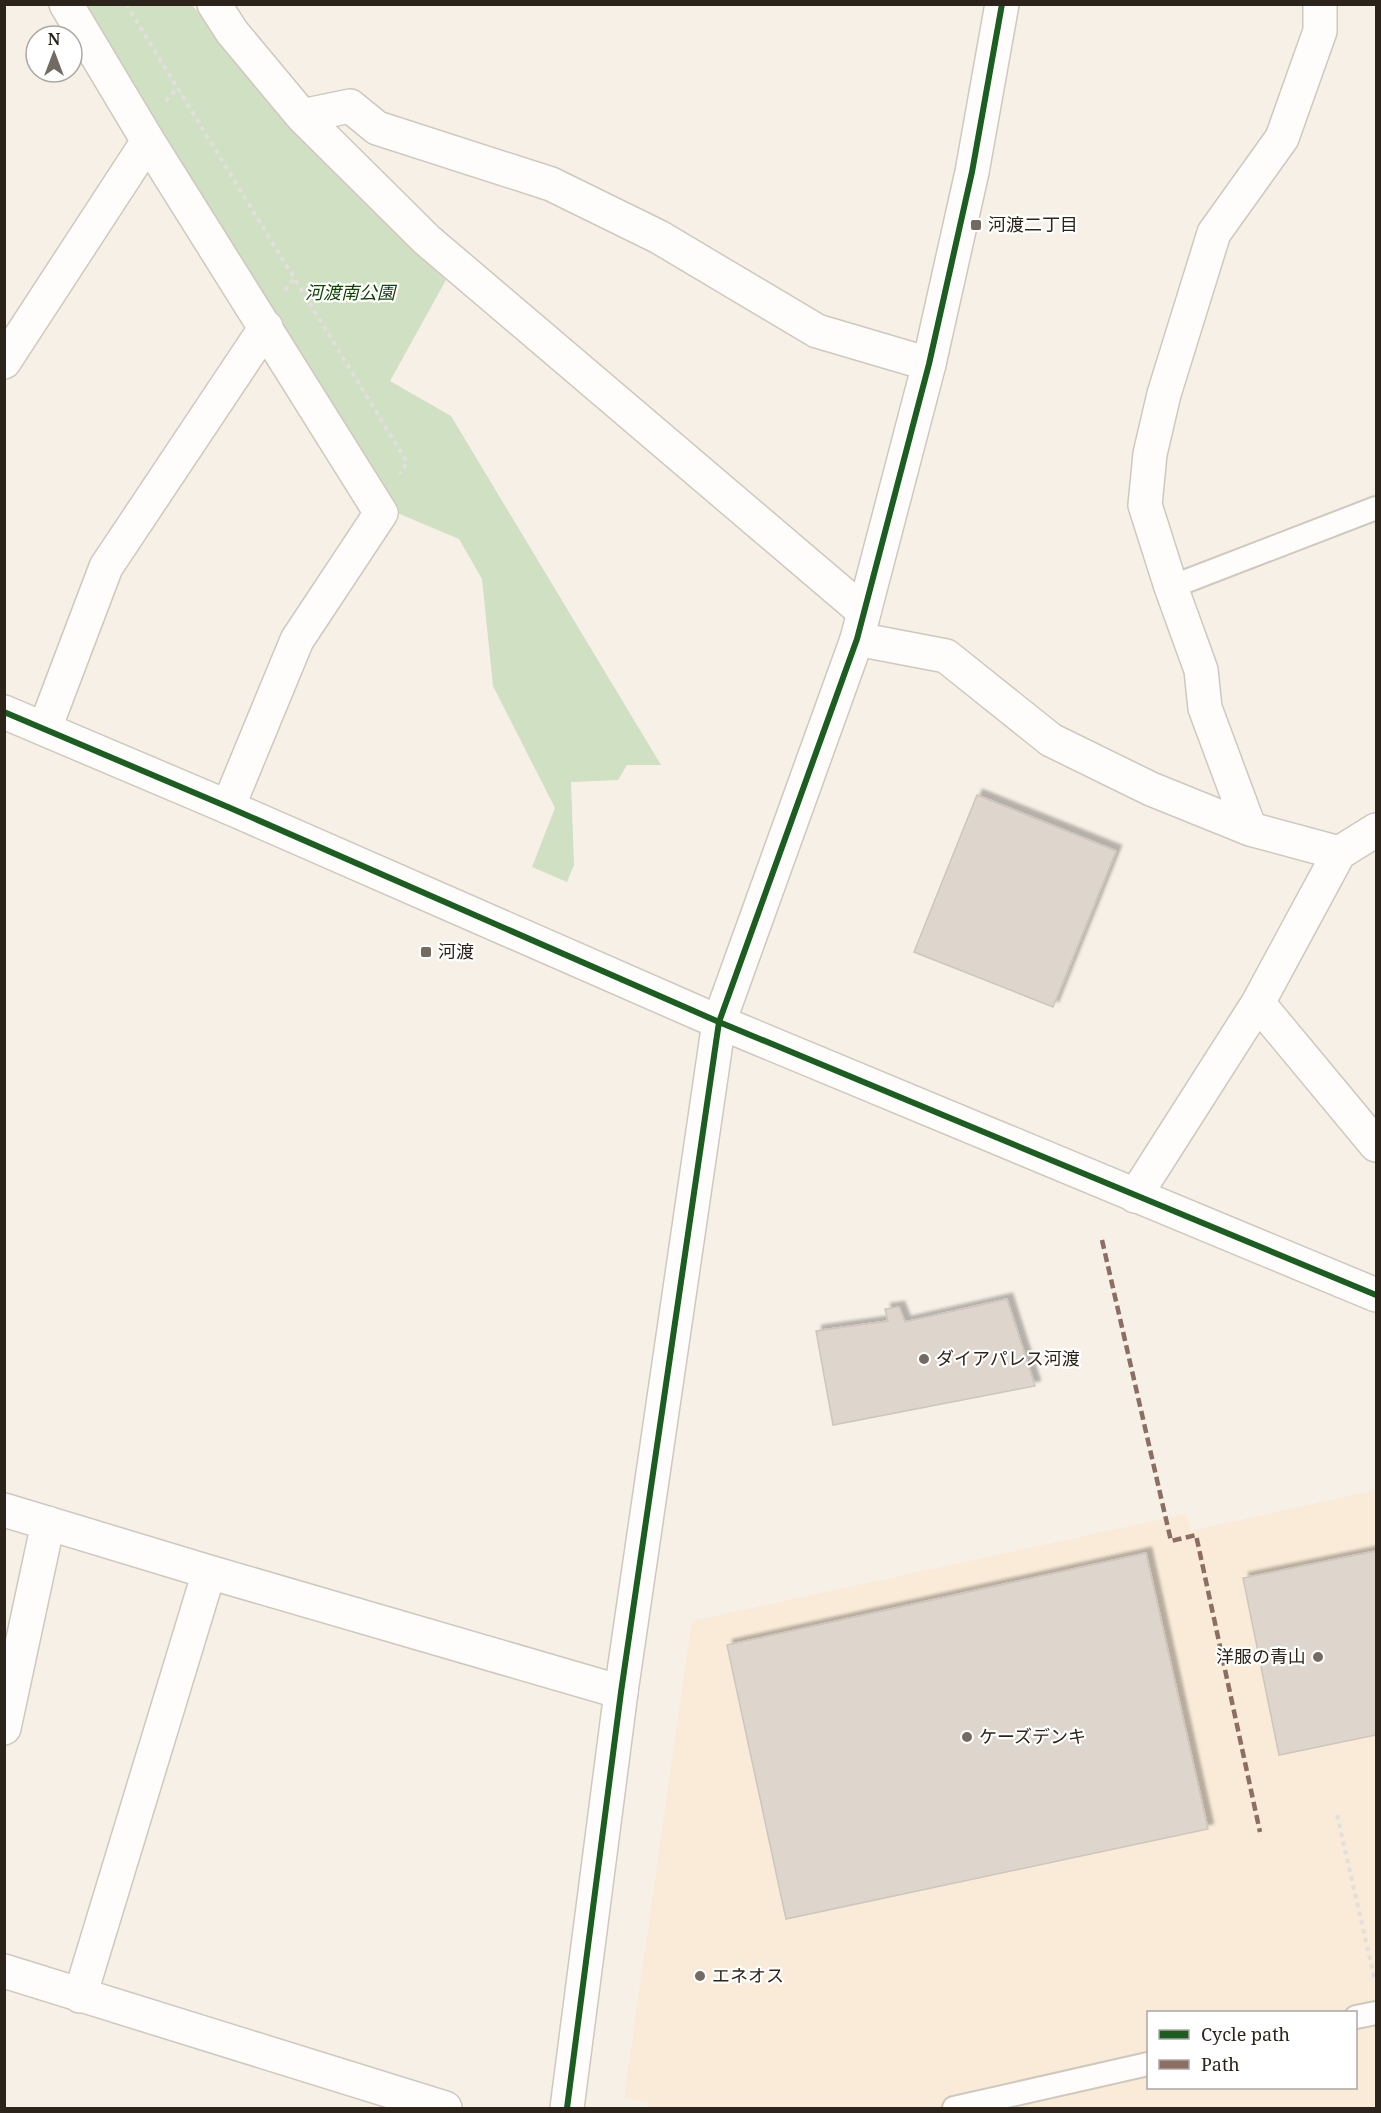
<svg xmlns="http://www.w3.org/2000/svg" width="1381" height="2113" viewBox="0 0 1381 2113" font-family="'Noto Serif','Noto Sans JP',serif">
  <defs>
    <filter id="shadow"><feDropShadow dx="5.5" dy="-5.5" stdDeviation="1.5" flood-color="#0004"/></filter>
  </defs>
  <rect width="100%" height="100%" fill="#f7f0e6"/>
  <path fill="#f9ebd7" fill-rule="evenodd" d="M1376,1490V2108H648L649,2103L624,2098L692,1621L1186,1514L1191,1531ZM1148,2012H1356V2088H1148Z"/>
  <path fill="#cfe0c3" d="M84,5H192L295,131L446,280L390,381L451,416L661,765H627L618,780L571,782L574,865L567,882L532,867L555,808L493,686L482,579L459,539L395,512L266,305Z"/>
  <path fill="#ded6cc" stroke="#cec6bd" stroke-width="1.5" filter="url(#shadow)" d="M977,795L1116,851L1053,1007L914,952Z
    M1007,1299L1035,1386L833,1425L816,1331L888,1321L885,1309L899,1307L905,1322Z
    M1376,1551V1735L1279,1755L1243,1578Z
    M1146,1553L1208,1829L786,1919L727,1645Z"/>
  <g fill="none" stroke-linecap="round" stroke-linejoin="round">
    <g stroke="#cfc8be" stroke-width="26">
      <path id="service" d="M1171,587L1376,508
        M1356,2017L1376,2013
        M954,2108L1148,2064"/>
    </g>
    <g stroke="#cfc8be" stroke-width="36">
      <path id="minor" d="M66,4L148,141L381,513L297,640L228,807
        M214,4L232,32L302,116L427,240L864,612
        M302,116L350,106L377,128L551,184L659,237L817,331L929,364
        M4,362L148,141
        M857,639L946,656L1051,740L1151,789L1250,829L1339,853
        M45,728L106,567L266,327
        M1250,829L1205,708L1201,670L1171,587L1145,505L1150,454L1164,394L1214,233L1282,138L1320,31V4
        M1258,1003L1376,1145
        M1135,1196L1258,1003L1339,853L1376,830
        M4,1510L209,1572L621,1692
        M4,1728L48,1523
        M4,1971L445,2108
        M80,1996L209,1572"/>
    </g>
    <g stroke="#cfc8be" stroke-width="36">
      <path id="tertiary" d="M4,712L228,807L719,1022L1376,1295
        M567,2108L621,1692L719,1022L857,639L929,364L972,172L1002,4"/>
    </g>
    <path stroke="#e2dfdc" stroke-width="4" stroke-dasharray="4.5 4.5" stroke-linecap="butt" d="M126,4L407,462L400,474
      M166,101L177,88
      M285,290L294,279
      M1337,1815L1375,1981"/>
    <use href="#service" stroke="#fefdfb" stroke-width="22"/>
    <use href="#minor" stroke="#fefdfb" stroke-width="33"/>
    <use href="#tertiary" stroke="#fefdfb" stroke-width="33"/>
    <path stroke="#8d6e63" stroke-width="4.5" stroke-dasharray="9 4.5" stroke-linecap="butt" d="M1102,1240L1171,1541L1196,1535L1260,1832"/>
    <g stroke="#fff" stroke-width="10">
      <path id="cycleway" d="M4,712L228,807L719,1022L1376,1295
        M567,2108L621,1692L719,1022L857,639L929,364L972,172L1002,4"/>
    </g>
    <use href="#cycleway" stroke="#1b5e20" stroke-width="6"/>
  </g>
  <g fill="#736b61" stroke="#fff" stroke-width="2">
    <rect x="970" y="219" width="12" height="12" rx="3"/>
    <rect x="420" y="946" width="12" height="12" rx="3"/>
    <circle cx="924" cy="1359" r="6"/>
    <circle cx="1318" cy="1657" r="6"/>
    <circle cx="967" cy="1737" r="6"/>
    <circle cx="700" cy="1976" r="6"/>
  </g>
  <g text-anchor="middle" stroke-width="4.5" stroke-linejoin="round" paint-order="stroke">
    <g font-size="18" fill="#2c241a" stroke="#fff" text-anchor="start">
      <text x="988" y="231">河渡二丁目</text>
      <text x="438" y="958">河渡</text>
      <text x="936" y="1365">ダイアパレス河渡</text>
      <text x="1306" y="1663" text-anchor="end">洋服の青山</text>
      <text x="979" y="1743">ケーズデンキ</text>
      <text x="712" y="1982">エネオス</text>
    </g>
    <g font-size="18" font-style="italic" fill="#114403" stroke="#fff">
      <text x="350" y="299">河渡南公園</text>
    </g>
  </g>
  <rect width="1381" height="2113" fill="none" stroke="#2c241a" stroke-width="12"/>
  <rect x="1147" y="2011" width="210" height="78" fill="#ffffff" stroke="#aba7a3" stroke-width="1.5"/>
  <rect x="1159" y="2030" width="30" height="9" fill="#1b5e20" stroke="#aba7a3" stroke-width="1.5"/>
  <text x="1201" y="2041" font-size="18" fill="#2c241a">Cycle path</text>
  <rect x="1159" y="2060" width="30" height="9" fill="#8d6e63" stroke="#aba7a3" stroke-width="1.5"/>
  <text x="1201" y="2071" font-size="18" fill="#2c241a">Path</text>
  <g transform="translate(54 54)"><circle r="28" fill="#ffffff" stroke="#aba7a3" stroke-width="1.5"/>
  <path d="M0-4.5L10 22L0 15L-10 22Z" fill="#736b61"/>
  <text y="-9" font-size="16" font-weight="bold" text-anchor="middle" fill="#2c241a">N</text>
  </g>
</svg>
